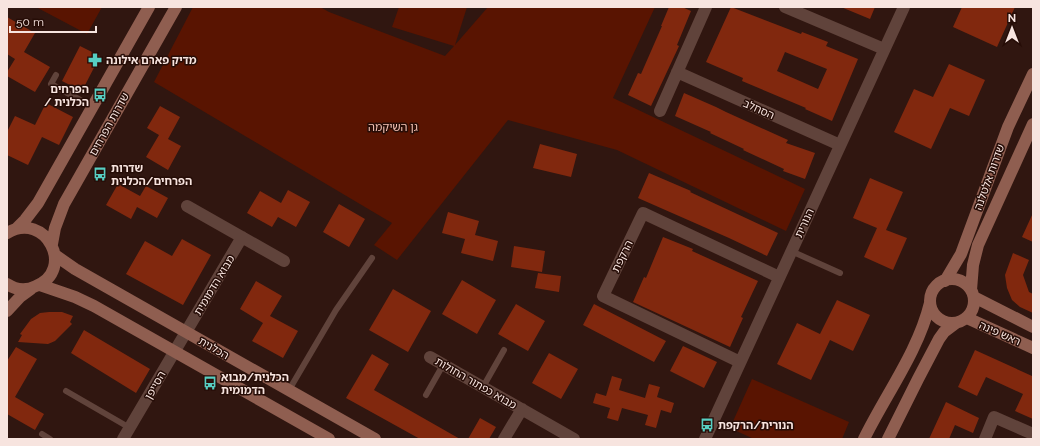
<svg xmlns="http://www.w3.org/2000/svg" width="1040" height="446" viewBox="0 0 1040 446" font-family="Raleway,'Noto Sans Hebrew',sans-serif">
  <rect width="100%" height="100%" fill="#301610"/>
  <path fill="#591401" d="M36,7H102L87,34Z
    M193,7H320L329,12L445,56L454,46L392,27L399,7H467L455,45L488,7H655L613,98L805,189L786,231L617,150L508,120L397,260L374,245L392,223L154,82Z
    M752,379L849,422L842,439H754L730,428Z"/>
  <path fill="#81280e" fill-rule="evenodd" d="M669,7H682L691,11L677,45L679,46L651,106L628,95L638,73L641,74L662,26H661Z
    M731,7L801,34L802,32L828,42L826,46L858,59L832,121L805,109L806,108L742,81L743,78L706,62ZM785,52L827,69L818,89L777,71Z
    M841,7H875L870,19Z
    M962,7H1015L997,47L953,27Z
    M7,17L35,33L24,52L50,67L35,92L7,76V72L15,59L7,54Z
    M80,46L100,56L82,91L62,81Z
    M949,64L985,80L969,116L950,108L931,149L894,132L914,89L933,97Z
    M684,93L716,107L726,112L788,140L786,143L815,153L805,179L783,171L784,169L743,150L744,149L710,133L711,132L675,116Z
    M46,103L73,117L59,145L42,137L28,165L7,155V132L15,116L35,125Z
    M160,106L180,117L168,139L181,146L168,170L146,157L159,135L147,128Z
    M540,144L577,154L571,177L533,168Z
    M649,173L691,191L690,192L778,233L767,256L729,238L638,198Z
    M870,178L903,192L886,230L907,238L893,270L864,257L877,228L853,218Z
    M118,184L140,196L146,186L168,198L157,218L137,207L131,219L106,205Z
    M288,190L310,202L296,227L278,217L272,227L247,213L260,191L281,203Z
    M339,204L365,219L349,247L323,232Z
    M448,212L479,221L475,235L498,241L493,261L461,253L465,239L442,233Z
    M1033,213V242L1022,237Z
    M663,237L693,249L692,251L758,281L741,317L743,318L730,347L633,302L644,277L646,278Z
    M182,239L211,255L183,305L126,274L145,241L172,256Z
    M514,246L545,251L542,272L511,267Z
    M1013,253L1029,260L1023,275L1029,292L1033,294V313L1020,307L1012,300L1007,288L1005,275Z
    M538,273L561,276L559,292L535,288Z
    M462,280L496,300L477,334L442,314Z
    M256,281L282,296L270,316L298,331L283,358L252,341L263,323L240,309Z
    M393,289L431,311L408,352L369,330Z
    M837,300L870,315L853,351L830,340L811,380L777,364L797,323L820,334Z
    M516,304L545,321L528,351L498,334Z
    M594,304L666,341L654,362L583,325Z
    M49,312H62L73,316L70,322L72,324L55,341L48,344L18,342L22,335L20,334L31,319L40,313Z
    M84,330L150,369L136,393L71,353Z
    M683,346L717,362L704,388L670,371Z
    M16,347L37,359L15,397L44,414L35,430L7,414V361Z
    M975,350L1032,376L1033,373V419L1015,411L1023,394L986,377L977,396L958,387Z
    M549,353L578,369L561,399L532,383Z
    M372,354L389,364L374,390L460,439H420L346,398Z
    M612,376L622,379L619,390L645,398L649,384L660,387L657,397L674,403L671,413L661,410L656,428L645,425L648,415L622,408L618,421L607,418L610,408L593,403L596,393L606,396Z
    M946,402L979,418L973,433L955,425L949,439H929Z
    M480,418L496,427L489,439H468Z"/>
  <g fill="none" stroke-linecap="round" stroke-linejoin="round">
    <path stroke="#60433b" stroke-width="6" d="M56,75L51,84L93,107
      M791,251L840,273
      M483,387L504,350
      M289,390L336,310L372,258
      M66,391L130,428
      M426,395L443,365
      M42,434L50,439"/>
    <path stroke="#60433b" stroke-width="12" d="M785,7L884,49
      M677,72L840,145
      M660,111L706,7
      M187,206L284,261
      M430,357L574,439
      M740,362L603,296L643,213L779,277
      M123,439L242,237
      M504,439L522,409
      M705,439L904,7
      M985,439L994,417L1033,434"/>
    <path stroke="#8f5e50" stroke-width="12" d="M16,229L25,220L38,203L149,7
      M7,233C46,210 76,270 36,286C26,291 16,290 7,284
      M52,244L55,228L64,204L176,7
      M55,255L75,269L375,439
      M930 301a22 22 0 1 1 44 0a22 22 0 1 1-44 0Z
      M945,281L961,254L1008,127L1033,74
      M40,285L75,297L94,306L329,439
      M971,290L973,265L978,245L1033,124
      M974,297L1033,327
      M7,311L20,297L31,289
      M967,318L1033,348
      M864,439C886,394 918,352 930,303
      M888,439L918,379L939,339L944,332L956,323"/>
  </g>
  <defs>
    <g id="pharmacy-bare" transform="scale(1.08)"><path d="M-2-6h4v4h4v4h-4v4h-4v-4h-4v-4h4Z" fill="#57cec2" stroke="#260d07" stroke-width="2.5" paint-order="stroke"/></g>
    <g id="bus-bare" transform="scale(1.08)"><path d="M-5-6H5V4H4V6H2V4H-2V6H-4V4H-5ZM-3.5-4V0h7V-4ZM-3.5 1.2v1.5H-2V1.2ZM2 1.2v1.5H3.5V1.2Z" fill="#57cec2" stroke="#260d07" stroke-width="2.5" paint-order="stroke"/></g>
  </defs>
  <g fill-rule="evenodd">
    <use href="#pharmacy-bare" x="95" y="60"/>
    <use href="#bus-bare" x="100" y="95"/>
    <use href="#bus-bare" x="100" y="174"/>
    <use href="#bus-bare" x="210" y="383"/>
    <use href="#bus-bare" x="707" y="425"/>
  </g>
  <g text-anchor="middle" stroke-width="3" stroke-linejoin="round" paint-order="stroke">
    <g font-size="11" font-weight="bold" fill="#f7e4df" stroke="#260d07" text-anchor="start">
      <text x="106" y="64">מדיק פארם אילונה</text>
      <text x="89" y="93" text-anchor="end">הפרחים<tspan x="89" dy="13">/ הכלנית</tspan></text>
      <text x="111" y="172">שדרות<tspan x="111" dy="13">הפרחים/הכלנית</tspan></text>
      <text x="221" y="381">הכלנית/מבוא<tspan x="221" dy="13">הדמומית</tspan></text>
      <text x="718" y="429">הנורית/הרקפת</text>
    </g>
    <g font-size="11" fill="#f7e4df" stroke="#260d07">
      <text transform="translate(759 109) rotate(24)" y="4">הסחלב</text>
      <text transform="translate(109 124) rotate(-61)" y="4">שדרות הפרחים</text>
      <text transform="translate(989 177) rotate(-70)" y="4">שדרות אלטלנה</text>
      <text transform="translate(804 223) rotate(-65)" y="4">הנורית</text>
      <text transform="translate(622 256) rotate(-64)" y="4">הרקפת</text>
      <text transform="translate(214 285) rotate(-59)" y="4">מבוא הדמומית</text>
      <text transform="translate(1000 333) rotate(24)" y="4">ראש פינה</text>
      <text transform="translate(214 348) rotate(30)" y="4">הכלנית</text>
      <text transform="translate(476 383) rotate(30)" y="4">מבוא כפתור החולות</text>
      <text transform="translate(155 385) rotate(-60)" y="4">הסייפן</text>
    </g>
    <g font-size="11" fill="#fac6b8" stroke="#260d07">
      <text x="393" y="131">גן השיקמה</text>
    </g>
  </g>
  <rect width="1040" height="446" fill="none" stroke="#f7e4df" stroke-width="16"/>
  <g transform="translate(1012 28)" stroke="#260d07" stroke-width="3" paint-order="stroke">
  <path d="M0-3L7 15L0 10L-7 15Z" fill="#f7e4df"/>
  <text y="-6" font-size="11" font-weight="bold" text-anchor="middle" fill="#f7e4df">N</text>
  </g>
  <path d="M10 26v6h86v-6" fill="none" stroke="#f7e4df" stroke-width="2"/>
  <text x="16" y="26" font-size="12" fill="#f7e4df" stroke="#260d07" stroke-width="3" paint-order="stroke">50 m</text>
</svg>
